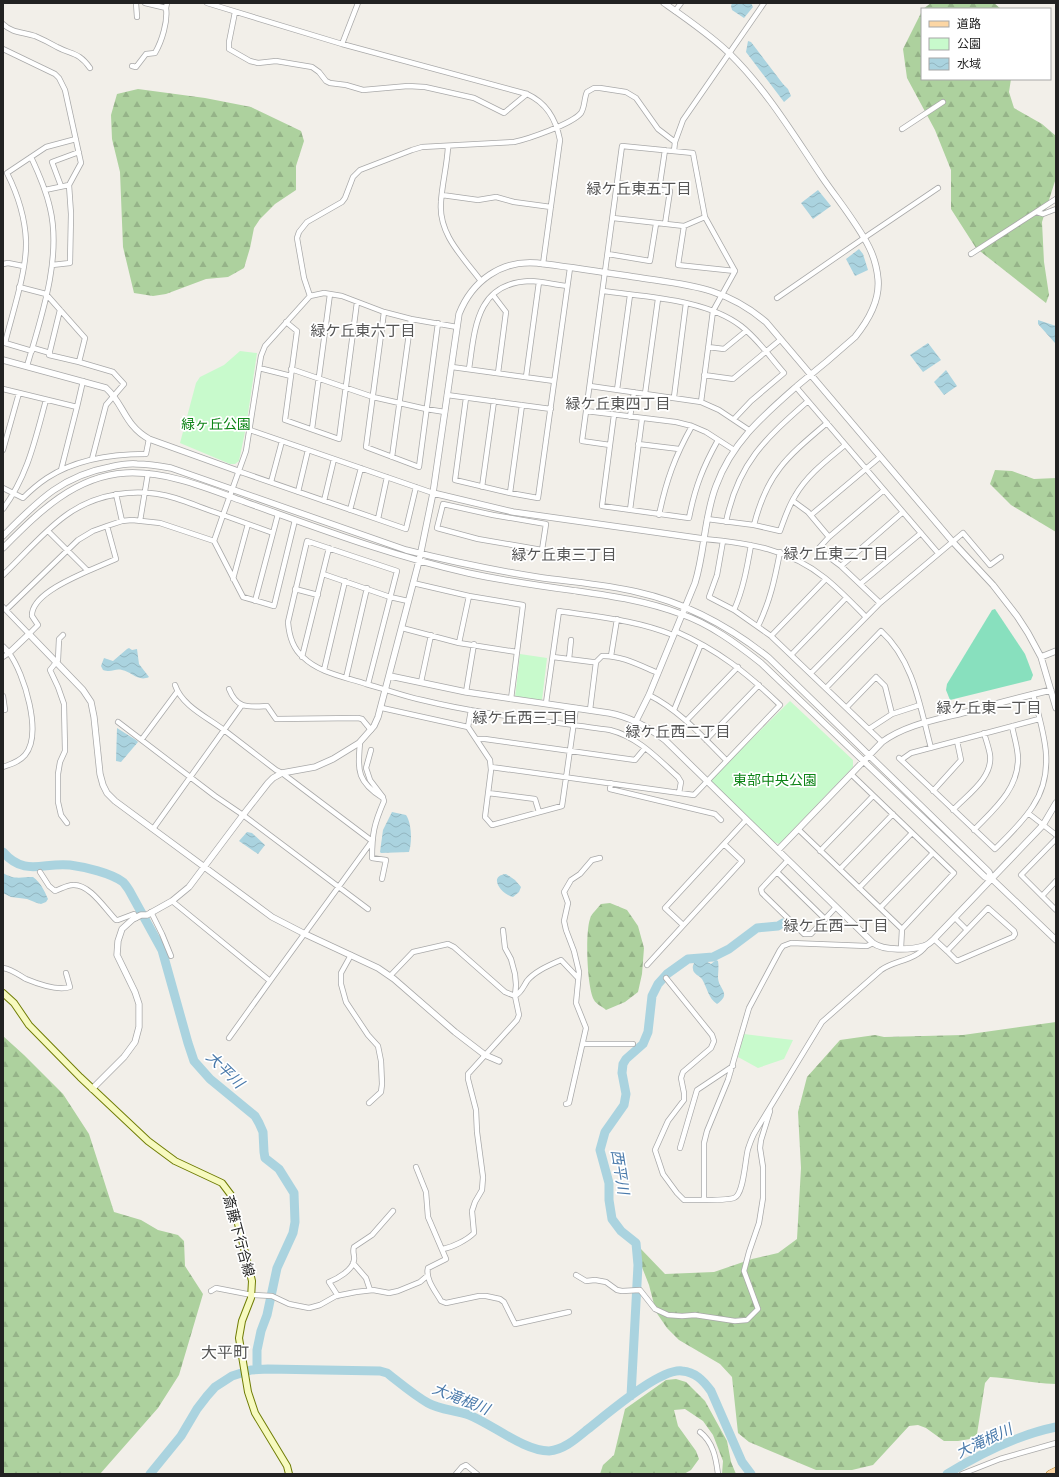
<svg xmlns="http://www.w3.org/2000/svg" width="1059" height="1477" viewBox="0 0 1059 1477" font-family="'Titillium Web','Noto Sans JP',sans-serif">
  <defs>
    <pattern id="forest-firs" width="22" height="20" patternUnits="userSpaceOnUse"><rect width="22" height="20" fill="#add19e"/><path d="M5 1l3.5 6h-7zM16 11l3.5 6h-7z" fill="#95b388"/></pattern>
    <pattern id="water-waves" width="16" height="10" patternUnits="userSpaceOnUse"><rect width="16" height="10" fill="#aad3df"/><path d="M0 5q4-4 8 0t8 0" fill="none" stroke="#92b5bf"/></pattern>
  </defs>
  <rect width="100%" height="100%" fill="#f2efe9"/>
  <path fill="url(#forest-firs)" d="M931,3H994L1001,9H923Z
    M922,11V79H1011L1009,92L1014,108L1042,124L1056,136V178L1042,222L1044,262L1049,295L1046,303L976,248L951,209V170L935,130L907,78L903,49Z
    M138,89L205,98L251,107L301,131L304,141L296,166V190L275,204L260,219L254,228L250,248L244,268L228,277L206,279L166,294L153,296L134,293L123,247L120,172L112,139L111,115L117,94Z
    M995,470L1012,471L1034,479L1056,478V532L1011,505L990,484Z
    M610,903L627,910L638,926L644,948L642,974L638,992L625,1002L606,1010C603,1007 596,1004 594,1000C587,988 585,933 590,919C591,914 598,908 601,904Z
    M1056,1022V1384C1034,1384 1012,1378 990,1377L985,1383L977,1434L970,1439L958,1441H944L926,1428L918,1425L909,1426L873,1465L852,1470H816L749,1442L738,1433L732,1377L720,1364L679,1340L667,1328L656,1312L649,1285L636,1252L640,1248L665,1274L714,1272L752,1259L778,1253L797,1239L801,1168L798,1112L807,1077L840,1040L875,1035L884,1037L963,1035Z
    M3,1036L24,1055L63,1094L89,1134L114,1212L141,1220L158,1230L178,1235L184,1241L185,1266L203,1294L179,1375L158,1408L100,1474H3Z
    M676,1379L686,1382L705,1401L727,1441L731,1462L736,1474H722L723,1461L713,1435L703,1421L685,1409L674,1410L678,1426L696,1451L699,1459L691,1470L684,1474H600L603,1465L614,1455L625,1409L666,1380Z"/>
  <path fill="#c8facc" d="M240,351L257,353L246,427L239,461L235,464H230L180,443L196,383L200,377L224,365Z
    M520,654L547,658L542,700L515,697Z
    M790,701L853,760V767L779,844L772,841L709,781Z
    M744,1034L793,1040L784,1059L758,1068L738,1057Z"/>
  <path fill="#88e0be" d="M995,609L1025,654L1033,675L1031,680L950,700L946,690L947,684L992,610Z"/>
  <path fill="url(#water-waves)" d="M732,3H751L753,7L744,18L732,10L731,6Z
    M748,41L751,42L783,84L788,89L791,96L784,102L746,52Z
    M818,190L831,206L813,219L801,203Z
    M859,249L863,254L868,270L855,276L846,259Z
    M1038,320L1056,326V343H1055L1038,324Z
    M928,343L941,360L923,372L910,355Z
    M946,370L957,386L944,395L934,382Z
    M129,648L132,650L137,649L139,664L149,677C138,682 132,672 122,670C115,668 112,673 103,670L101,666L104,658L113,661L127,649Z
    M117,728L136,740L138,742L121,762L116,761Z
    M392,812L406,815C412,824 412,842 409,852L381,853L380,852L383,830Z
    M247,832L252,833L265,845L258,854L239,841Z
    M3,873C14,880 21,877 33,877C41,883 44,890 48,899L46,902L41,904L37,903L27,899L11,897L3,893Z
    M506,874L515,880L521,887L519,892L513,897C502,895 487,876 506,874Z
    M702,959L711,964L716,960L718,961C719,967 718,973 718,978C719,990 732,993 717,1004C708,998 707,987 702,979C699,975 693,974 693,969C692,966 694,963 696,960Z"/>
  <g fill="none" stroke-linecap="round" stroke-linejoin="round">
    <path stroke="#aad3df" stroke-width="9" d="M3,852C25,877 43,862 70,865C85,867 111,873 123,882C125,884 127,887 129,890L162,950L188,1043L194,1061L210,1079L255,1116L259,1123L263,1132L264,1152L265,1158L279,1169L294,1193L295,1222L293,1233L277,1268L267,1315L261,1331L257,1350V1369
      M631,1396L638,1265L636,1243L621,1231L612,1219L609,1200V1183L600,1150L605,1132L624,1105L626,1094L622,1073L623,1064L626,1059L643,1044L648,1032L652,996L658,984L667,974L688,959L713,957L729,949L757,928L778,926L783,923
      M150,1474L181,1436L197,1409L207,1396L215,1387L232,1376L251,1370L268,1369L380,1371L387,1373C400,1383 414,1395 428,1403C440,1410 456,1410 469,1415C492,1424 524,1451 549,1451C564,1450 577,1438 588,1429C606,1415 660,1368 682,1371C695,1372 703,1380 711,1391L742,1462L751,1474
      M947,1474C981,1453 1017,1435 1056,1427"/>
    <g stroke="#a9a9a9" stroke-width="6">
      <path id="minor" d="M136,3L137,17
        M145,3L166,8L167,3
        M207,3L342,44L527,94C547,103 556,119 560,140L543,264
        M675,11L681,3
        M235,12L229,42V49L250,61L258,63L276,61L312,67L319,72L326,81L330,83L346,85L363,90L408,86L425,87L474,98L504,113L527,94
        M3,24C12,33 23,32 35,36C42,39 50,43 57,47C72,55 79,52 90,68
        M342,44L358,3
        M3,49L55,74L59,78L65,90L81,163L69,185L71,214L70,263L52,265
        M132,66L136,67L146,54L155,53C162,41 168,21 166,8
        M902,129L943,102
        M448,147C447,166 442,184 441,202C438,234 463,257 481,281
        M674,151L675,142L683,120L764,3
        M618,183L670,191L665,224
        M61,186L52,162L79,152
        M45,190L69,185
        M659,190L665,150
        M442,195L478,200L496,197L514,202L551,207
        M1037,212L1043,214L1056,209
        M613,218L684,226L705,217
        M684,226L678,265L735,271
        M608,254L650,261L656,224
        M971,254L1056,199
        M3,264L8,263L23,266
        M19,287L46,294L85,338L79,362L113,372L124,384L106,405L92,459
        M603,291C646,297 706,299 741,326C758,339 770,357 784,373L751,401L734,419
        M493,295L506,312L498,373
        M310,296L304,278L297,238L299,232L307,222L342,202L345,198L353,177L360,170L412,150L422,147L514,142C528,139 572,124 581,113C585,107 584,98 587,92L594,88H600L626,92L636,98L658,129L675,142
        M777,298L864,238L938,188
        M60,310L49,355L79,362
        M384,312L366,447L419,467L438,323
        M286,322L297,331L285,420L339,439L357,302
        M3,343H5C12,314 27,271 26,241C25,217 18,195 7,173L46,147L76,139
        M5,343L32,351
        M708,347L724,349L746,331
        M33,348L50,353
        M27,366C41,318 62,258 50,208C46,190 39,174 31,157
        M452,367L554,381
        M259,368L291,376
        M291,369L373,397L426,409L445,412
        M469,369C475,328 476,283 530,281C542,281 555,285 567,286
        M704,375L733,379L780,340
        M526,377L539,282
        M590,386L701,402L719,410L749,430
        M796,387L938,553
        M3,389L77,407L61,470
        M617,390L630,295
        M645,394L658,299
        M447,395L551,409
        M674,397L686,303
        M466,398L455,480L510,493L538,498L570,268
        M701,402L713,311L735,271L705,217L693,153L622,146L582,441L610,445L602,506L689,518C695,487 703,467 718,440
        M77,407L83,381
        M586,411L676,422L692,426L706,432L734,450
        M630,417L634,392
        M312,429L330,294
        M250,430L433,493
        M638,444L679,449
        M610,445L614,415
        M3,450L19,393
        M392,457L411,319
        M238,471L406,529L416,487
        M271,482L282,441
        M482,487L494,401
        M3,488L23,498C30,491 38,484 47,478C76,459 112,454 146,454L149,439
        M298,492L308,450
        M510,493L522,405
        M116,494L122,521
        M324,501L334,459
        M793,501L808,512L829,537
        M443,504L493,515L546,524L542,550L478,539L437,528Z
        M3,509C28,475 35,440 46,400
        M350,510L361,468
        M630,510L642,419
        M659,515C666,481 675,456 692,426
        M811,515L880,457
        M378,519L387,477
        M707,519L754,525L780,531C784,520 788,507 795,496C807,475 827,460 845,445
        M140,521L148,473
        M726,522C738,463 765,439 808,401
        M754,525C767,473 787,457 827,423
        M48,531L88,571L116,559L107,526
        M273,533L278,514
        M704,539C749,543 789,549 825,578C840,590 853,604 866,617
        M723,541L717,575L709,597L734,610L771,636L882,742
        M841,566L903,512
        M323,574L390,597L408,601
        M3,575C23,556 43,532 65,516C96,493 137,487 175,498C191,503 207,510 223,515L214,541L243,597L274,606L295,520
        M233,579L248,524
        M413,583L469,596L523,605L511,699
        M860,584L921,533
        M295,589L318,595
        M255,601L273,533L223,515L246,451L261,356L265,346L310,296L324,293L342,296L384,312L411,319L457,327
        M880,603L841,566L818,549L829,537L884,490
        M3,607L29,634L38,625L32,616C31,595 73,578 88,571
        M6,610L78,540L93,531L107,526L122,521L132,520L160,523L214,541
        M734,610C743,590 747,568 751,545
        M758,626C770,602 775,578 780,552
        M402,628L459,643L517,652
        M63,635L59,639L58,660L50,670L58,687L64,704L65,751L60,762L58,774V802L61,815L67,823
        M771,636L826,579
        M459,643L469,596
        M792,654L846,598
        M611,656L617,619
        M3,657L9,653C24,673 43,734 25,755C19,762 11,764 3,767
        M302,657L329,548
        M553,657L592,662H596L602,656C621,655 641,666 658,673
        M569,659L571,640
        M324,670L345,581
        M811,673L880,603L963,533L990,565L1001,557
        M346,678L367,588
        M421,682L431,635
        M368,684L397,571L307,541L288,622C289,635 292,648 303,657C319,673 345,677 366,684C385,689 403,696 422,700C483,715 547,721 610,730C638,737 657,758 678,777L681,782L679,793
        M175,685C182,706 207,717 224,730L242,705
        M826,688L881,631C914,661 920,707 931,748
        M229,689C237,709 248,707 267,706L276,719L358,718L362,719L371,730
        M466,692L474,644
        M649,695C679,710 702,736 726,760
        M3,696L5,710H3
        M546,703L559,611C598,617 636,620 673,635
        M847,707L876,677L885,686L892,714
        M382,708L468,727
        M471,710L468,727L490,760L491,770L485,817L492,825L562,806L576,708
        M590,710L596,662
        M674,710L701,644
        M686,721L738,667
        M118,722L215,796L243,815L368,909
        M869,729L892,714L920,705
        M142,739L177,692
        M477,739H485L635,760L645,748
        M706,740L759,685
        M360,742C358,770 356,781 383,798L384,801C374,824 372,834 372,858L386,860L382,879
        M371,750L366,768L370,780L383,797
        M899,758L995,849C1008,836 1023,822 1033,806C1057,770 1043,731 1033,694
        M901,760L911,753L1039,719
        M491,767L694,795L780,705C747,673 718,650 675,631
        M851,774L954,873L902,929
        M611,783L610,789L715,814L721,820
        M933,791L961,760L957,741
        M488,793L535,799L539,812
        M953,810C967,795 993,778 990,755C989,748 986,740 984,733
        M1028,813L1056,835
        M153,829L224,730L276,770L282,773L372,841L270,981L172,901
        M798,829L902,929L901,948
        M974,830C993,810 1018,790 1018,759C1018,748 1014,737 1012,726
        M1056,839L1021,875L1056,910
        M820,851L873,796
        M788,860L761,889L762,893L804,934H811L836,907
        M840,869L893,814
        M40,872L49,886L55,891C61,889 67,885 73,885C90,884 105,909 116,920H118L134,914L136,918
        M777,872L825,919
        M859,888L912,833
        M1042,896L1056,881
        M880,908L933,853
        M988,908L1014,931L1015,934L1013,937L957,961L947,951Z
        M151,912L162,934L171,956
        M955,918L967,930
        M683,925L665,908L746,820
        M503,930L505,948L511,959L515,974L516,985L515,996
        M934,939L947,951
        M351,955L341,973V984L346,1002L368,1035L378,1046L381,1061L382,1084L381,1092L369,1103
        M647,965L742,861L724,844
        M3,968C11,969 19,975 26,979C38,984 57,991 70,987L66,973
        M390,976L413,952L448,944L454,947L505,992L515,996L519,1015L517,1020L468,1074V1079L476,1110L477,1132L483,1177L482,1190L475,1202L472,1211L474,1233C467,1240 453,1247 443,1249
        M666,978L712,1035L714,1041L711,1048L683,1072L681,1078L684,1093V1100L668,1121L655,1150L663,1174L677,1193L684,1200C696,1200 724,1201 734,1198C744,1195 745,1159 748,1149C750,1143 752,1137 755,1132L822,1022L881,970C895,960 915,961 926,946
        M515,996C522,992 523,987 527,981C535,971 550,965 561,960L578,978
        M229,1038L270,981
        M583,1044H633
        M566,1104L569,1103L586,1028L576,1003L579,972L574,951L566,930L564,921L568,903L564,892L571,880L580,874L592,860L600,858
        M680,1148L697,1090L733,1066
        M416,1167L426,1192L428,1217L446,1259L428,1268C425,1279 436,1292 441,1301L446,1303L479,1296H486L500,1299L504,1302L515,1324L569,1312
        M704,1199V1143L707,1131L728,1080L749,1008L780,950L783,946L791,943L867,946L873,943
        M353,1263L366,1278L370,1290
        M576,1275L586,1281L595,1280L606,1282L617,1290L622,1291L640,1290L655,1309L668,1315L682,1316L695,1315L735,1321L747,1320L758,1309L744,1271L749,1252L759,1223L763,1198V1167L760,1148L761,1140L770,1111
        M211,1291L216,1288L252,1295L272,1296L289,1304L309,1308L320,1305L336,1296L356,1292L373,1290L389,1293L398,1291L420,1282L427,1276
        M338,1296L329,1282C337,1279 353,1270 354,1260C355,1256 352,1252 354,1247L372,1235L393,1211
        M700,1432C713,1442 716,1458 718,1474
        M456,1474L462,1467L466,1465L477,1474
        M962,1474L1000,1459L1056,1443"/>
    </g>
    <g stroke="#a9a9a9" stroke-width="7">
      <path id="tertiary" d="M3,360L106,388C124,404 124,425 149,439L238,471
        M433,493L513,512L704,539
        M3,536C37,502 61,476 110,467C119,465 128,463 137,464C149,464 160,466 171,468L406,550C449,561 493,570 537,577C570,582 604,584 637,592C687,603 729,626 769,658L989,872L992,879L1056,940
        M3,548C38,513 74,476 126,473C167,471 207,488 245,502C318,528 391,556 468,573C504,581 541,586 577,591C612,596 647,601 681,614C710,624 737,644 761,663L985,877L992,879
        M3,647L9,653L29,634L83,690L91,702L94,717L100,774L103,785L107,793L115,801L272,917L305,934L378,968L394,979L455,1032L485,1055L499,1061
        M1041,657L1056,651
        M390,676L466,692L609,713C631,717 648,727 665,740L873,943C884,951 911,950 924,946C928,945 931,942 934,939L1043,825L1056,803
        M636,721L649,695L695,583C705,551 704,517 716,486C732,442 763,416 797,386C817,370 836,354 855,337C868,321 880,300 878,279C877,268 874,257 869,247C857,223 837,199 822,177C793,134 766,89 729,53C709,34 687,19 664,3
        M778,850L882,742C905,725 935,720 962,713C992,705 1021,697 1051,690
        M92,1089L124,1057L135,1042L139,1027V1004L135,992L117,955L118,941L122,929L133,919L141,915H147L172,901L189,887L243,815L268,783L273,778L282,773L315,767L333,759L359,743L374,726L378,717L419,561L433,493L459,314C472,281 501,260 537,263C570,267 602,272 635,277C687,285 724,286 766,322L952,541L993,585L1017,616L1028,633L1041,657L1056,708"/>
    </g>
    <g stroke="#707d05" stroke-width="8">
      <path id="secondary" d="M3,993L14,1003L29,1025L80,1077L148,1141L175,1161L222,1183L231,1195L252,1281L251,1298L242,1321L239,1338L248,1392L255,1413L287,1466L289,1474"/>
    </g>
    <g stroke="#a06b00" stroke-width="8">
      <path id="primary" d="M1050,1474L1056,1471"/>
    </g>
    <use href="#minor" stroke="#fff" stroke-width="4.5"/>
    <use href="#tertiary" stroke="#fff" stroke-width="5.5"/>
    <use href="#secondary" stroke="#f7fabf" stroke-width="6"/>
    <use href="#primary" stroke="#fcd6a4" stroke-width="7"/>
  </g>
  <g text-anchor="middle" stroke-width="3.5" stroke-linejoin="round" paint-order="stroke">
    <g font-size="14" fill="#0c8416" stroke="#fff">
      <text x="216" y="429">緑ヶ丘公園</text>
      <text x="775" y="785">東部中央公園</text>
    </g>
    <g font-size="14" fill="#222" stroke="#fff">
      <text transform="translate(239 1236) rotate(75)" y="5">斎藤下行合線</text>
    </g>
    <g font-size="15" fill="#555" stroke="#fff">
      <text x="639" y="194">緑ケ丘東五丁目</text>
      <text x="363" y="336">緑ケ丘東六丁目</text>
      <text x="618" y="409">緑ケ丘東四丁目</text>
      <text x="836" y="559">緑ケ丘東二丁目</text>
      <text x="564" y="560">緑ケ丘東三丁目</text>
      <text x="989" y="713">緑ケ丘東一丁目</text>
      <text x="525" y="723">緑ケ丘西三丁目</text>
      <text x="678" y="737">緑ケ丘西二丁目</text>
      <text x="836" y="931">緑ケ丘西一丁目</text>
    </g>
    <g font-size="15" font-style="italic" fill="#4a7aab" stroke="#fff">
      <text transform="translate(225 1070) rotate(44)" y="5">大平川</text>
      <text transform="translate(620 1172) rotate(81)" y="5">西平川</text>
      <text transform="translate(461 1399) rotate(22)" y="5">大滝根川</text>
      <text transform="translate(984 1441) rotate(-25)" y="5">大滝根川</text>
    </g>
    <g font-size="16" fill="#555" stroke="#fff">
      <text x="225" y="1358">大平町</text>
    </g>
  </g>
  <rect width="1059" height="1477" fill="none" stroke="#222222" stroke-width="8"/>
  <rect x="921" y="8" width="130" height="72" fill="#ffffff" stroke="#a7a7a7"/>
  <rect x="929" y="21" width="20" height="6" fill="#fcd6a4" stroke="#a7a7a7"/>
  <text x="957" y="28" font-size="12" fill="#222222">道路</text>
  <rect x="929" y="38" width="20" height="12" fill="#c8facc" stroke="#a7a7a7"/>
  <text x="957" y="48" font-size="12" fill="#222222">公園</text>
  <rect x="929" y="58" width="20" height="12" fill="url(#water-waves)" stroke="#a7a7a7"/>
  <text x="957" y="68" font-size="12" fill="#222222">水域</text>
</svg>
